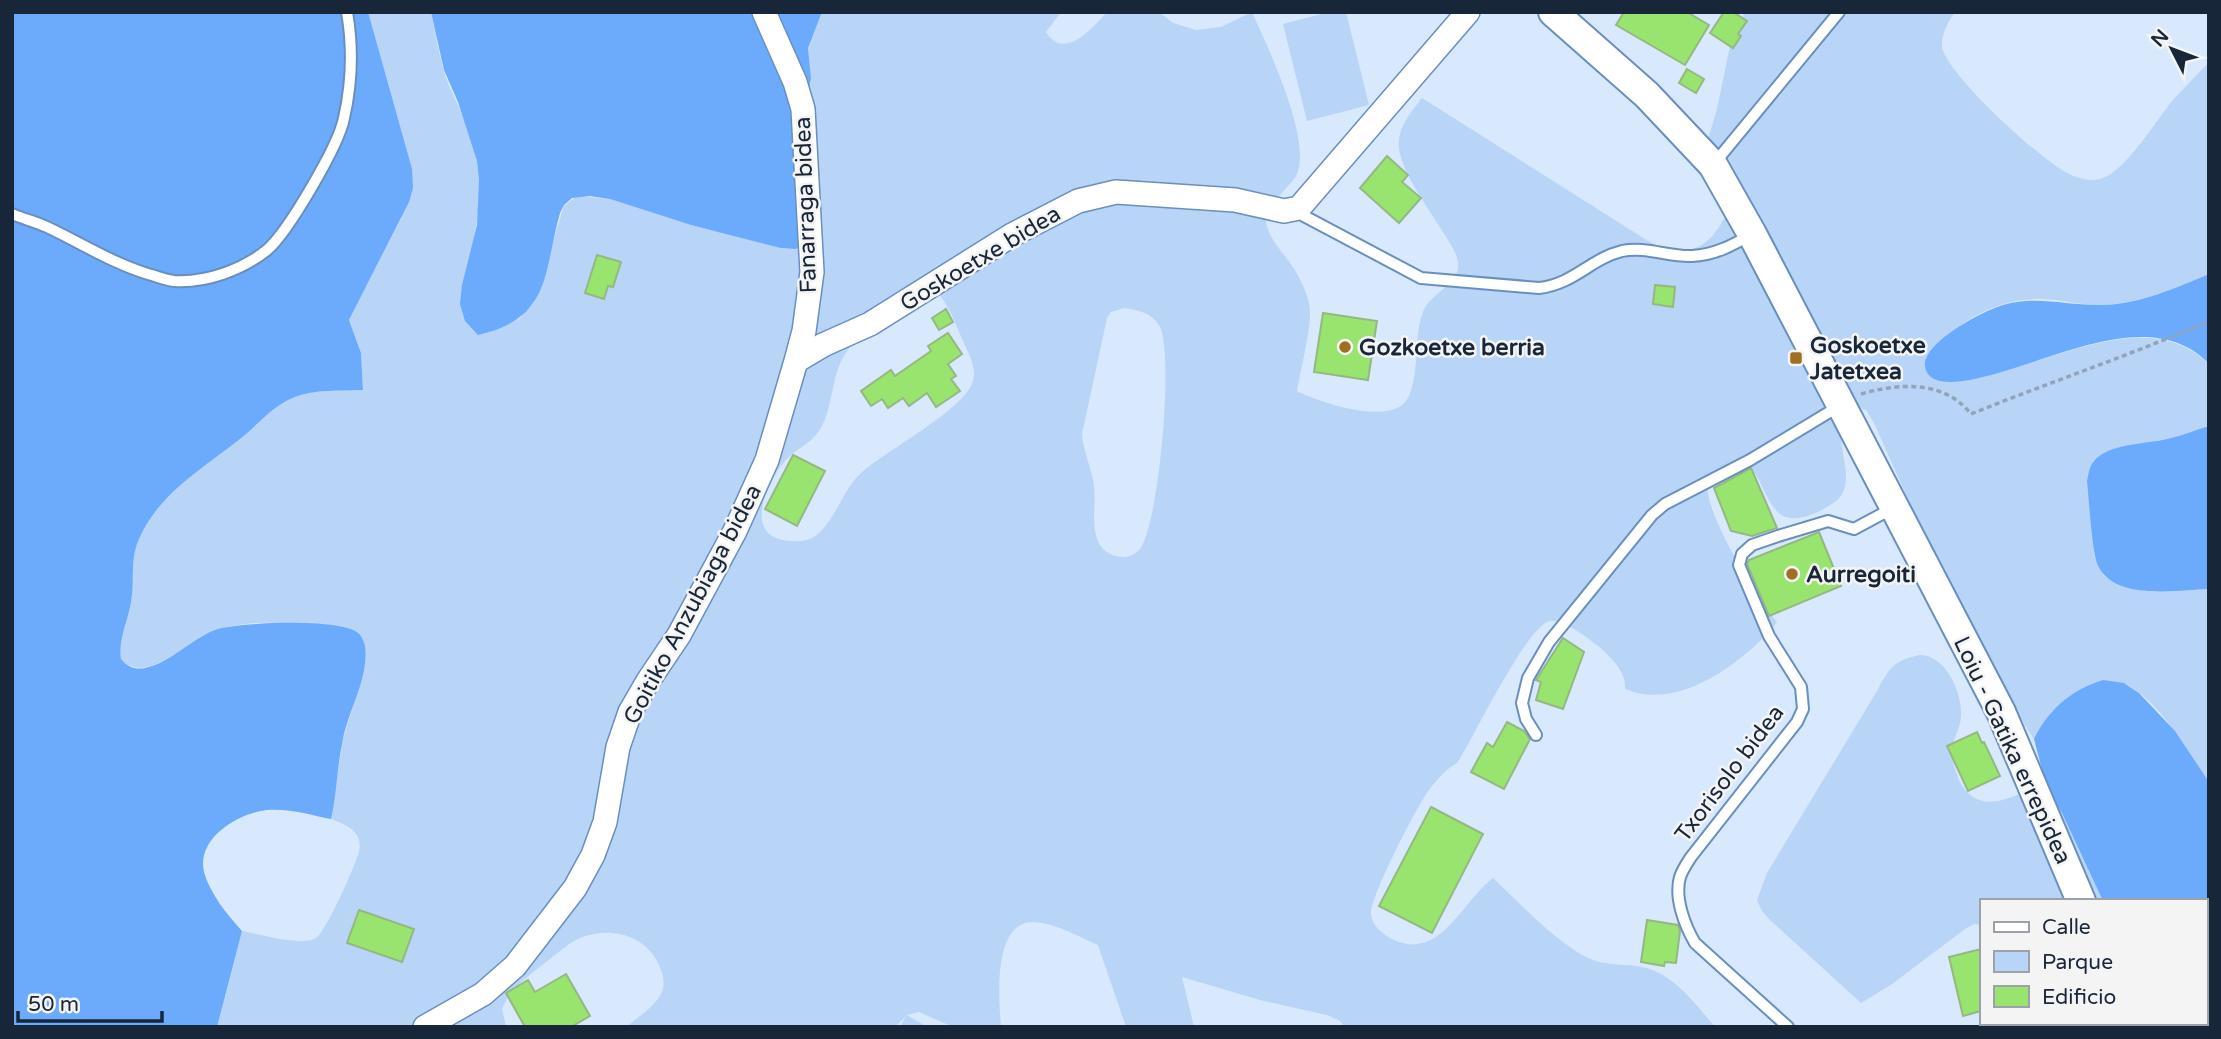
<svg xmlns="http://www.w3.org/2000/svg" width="2221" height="1039" viewBox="0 0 2221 1039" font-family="'Varela Round',sans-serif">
  <rect width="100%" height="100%" fill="#d8e8fd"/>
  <path fill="#b8d4f7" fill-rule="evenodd" d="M368,12H431C436,36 440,63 449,86C460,110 473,135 477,162C482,190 478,220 472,248L518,320L534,303L564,206L577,196L610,199L691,225L788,249L811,78L808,48L822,12H1061L1046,32C1065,62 1093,27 1107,12H1159L1173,23L1196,30L1221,27L1252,12C1267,45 1312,140 1297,174C1290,188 1263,206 1266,222C1269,241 1287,256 1296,272C1302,283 1310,299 1310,312C1310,334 1301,368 1297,391C1319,402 1395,429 1409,396C1420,370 1413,339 1423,312C1430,293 1462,283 1458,262C1456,250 1447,239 1441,229C1428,207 1395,164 1399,139C1401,123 1413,110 1422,98L1648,241C1690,262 1711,248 1730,207L1708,139L1717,109L1730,46L1745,12H1955C1948,21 1941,35 1942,47C1947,75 2043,162 2069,174C2080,179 2094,183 2105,177C2127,168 2156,121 2172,101C2184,88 2197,75 2209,62V274C2177,288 2142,302 2107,305C2085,306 2064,300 2043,299C2001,297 1962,319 1934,348L1936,380L1952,382C1973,377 1994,373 2015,367C2076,351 2155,312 2209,364V426C2195,430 2181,436 2166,439C2142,445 2113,444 2093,461L2094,553L2097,565L2104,576L2111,581L2143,591L2209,589V782C2183,747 2164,704 2124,683L2052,711L2034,739C1969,641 1922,530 1874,423L1866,410L1853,406C1849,415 1841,426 1841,435C1841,456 1855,486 1836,501C1824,510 1802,522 1786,517C1765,510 1763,471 1744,464C1736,461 1726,465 1719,469C1714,472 1710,475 1708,481C1700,507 1759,601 1777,622L1771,630C1737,666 1677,711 1625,689C1627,672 1610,656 1598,646C1588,638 1560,616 1547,622C1524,633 1475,734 1459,760C1456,765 1451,766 1447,770C1440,776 1434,783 1429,790C1417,806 1370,897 1371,914C1372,927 1384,935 1394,940C1441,961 1462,901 1493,878C1522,905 1552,939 1588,958C1603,965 1619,964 1636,966C1671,970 1693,1001 1715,1027H1345L1340,1021L1327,1015L1260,1000L1182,977L1194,1027H1126L1098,945C1079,937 1054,922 1032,922C992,923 999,1002 1001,1027H953L919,1012L907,1015L927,1027H900L906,1016L895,1027H626C638,1017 659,1004 663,989C665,980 662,971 658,963C645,936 614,927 585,936C569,941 555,956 541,966C526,978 509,990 502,1009L506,1027H217L242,931C259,934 301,947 316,938C326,932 355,866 359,852C360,847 360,841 358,837C353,827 341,823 331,819L343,739L360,684L365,654L339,626C296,624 247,616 206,634C182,645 146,685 121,659C118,640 128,621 131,602C135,583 130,564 137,544C156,495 201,470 240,439C258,425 273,405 295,397C316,389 341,391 363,390L361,353L349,320L400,220L413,188ZM935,290C949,304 955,323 963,341C968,352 977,368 973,381C965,410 884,451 859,475C841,492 831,533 807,540C797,542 786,542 776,538C746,526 770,478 785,461C791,454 799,449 806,444C836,424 827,382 845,354C860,330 909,306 935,290ZM1124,308C1138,310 1153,313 1160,327C1174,355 1159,524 1140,549C1134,556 1125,559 1116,556C1085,548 1097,508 1094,486C1092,468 1083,452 1082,434L1107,318L1111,312Z
    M1329,12H1346L1369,105L1307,121L1283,24Z
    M1920,655C1946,655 1963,694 1961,717C1960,730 1951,741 1952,754C1952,762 1956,772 1959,780C1978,819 2014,796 2043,783L2062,813L2103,901H1981V925L1974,924L1965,929L1892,984L1861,1003L1770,920L1762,911L1757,900L1767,873L1877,691C1889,668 1894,660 1920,655Z
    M2205,1012L2209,1014V1027H2016L2019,1023H2205Z"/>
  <path fill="#6cabfc" d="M12,12H368L412,169L413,188L409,202L349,320L361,353L363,390C341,391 315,389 295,397C273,405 258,425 240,439C201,470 156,495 137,544C130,564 135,583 131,602C128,621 118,640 121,659C128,667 135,670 145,668C170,663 191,639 215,630C238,622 340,618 358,633C362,636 364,642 365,646C369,678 349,709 343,739C337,766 337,793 331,819C311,815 289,808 267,810C239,813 196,838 204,872C210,894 227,914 242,931L217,1027H12Z
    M431,12H822L808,48L811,78L807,100L801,244L796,249L781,248L691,225L610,199L590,196L572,198L564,205L560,213C543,273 552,318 478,335L465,321L460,304L462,285L477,225L479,180L477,161L458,102L444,70Z
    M2209,274V364C2144,296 2028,378 1952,382C1943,382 1933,381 1928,374C1909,348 1985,310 2003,305C2037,295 2068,306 2103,305C2139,304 2176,288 2209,274Z
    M2209,426V589C2177,590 2115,601 2098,566C2092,554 2089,498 2087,481C2089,471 2090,463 2098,457C2116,443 2146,444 2167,439C2181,436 2195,430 2209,426Z
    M2103,680L2124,683L2139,693L2175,731L2209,782V1014L2205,1012V901H2103L2062,813L2043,783V773L2034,739C2049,709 2071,690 2103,680Z"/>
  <path fill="#99e46e" stroke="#95b883" stroke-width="2" d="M1624,12H1687L1709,25L1685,65L1616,25Z
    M1724,12H1733L1747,21L1738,34L1741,36L1733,48L1710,33Z
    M1687,69L1704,79L1696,93L1679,83Z
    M1387,156L1408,175L1402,182L1421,198L1399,223L1360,188Z
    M597,255L621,262L613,287L608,286L604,299L585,293Z
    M1655,285L1675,287L1673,307L1653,304Z
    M946,309L953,322L939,330L932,318Z
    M1323,313L1377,321L1368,380L1314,372Z
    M948,333L962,354L948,364L956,376L951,379L960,391L936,407L927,393L909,406L903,398L888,408L882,399L871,406L861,391L891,370L895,376L931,351L928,346Z
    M793,455L825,471L797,526L765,509Z
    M1751,468L1777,528L1752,536L1731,531L1714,488Z
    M1819,532L1841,586L1769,616L1747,564L1749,560Z
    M1563,638L1584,652L1563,709L1536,700L1541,682L1536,680Z
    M1507,722L1524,731L1530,739L1504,789L1471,772L1487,743L1493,747Z
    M1977,732L1982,743L1984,742L2000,776L1968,791L1947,746Z
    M1431,807L1483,834L1432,933L1379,906Z
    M359,910L414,929L402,962L347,943Z
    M1647,920L1678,925L1680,931L1676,963L1665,962L1664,966L1641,962Z
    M1981,949V1011L1963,1016L1949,957Z
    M566,974L590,1016L571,1027H525L506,993L528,980L535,992Z"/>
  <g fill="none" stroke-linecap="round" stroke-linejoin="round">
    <g stroke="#6a8fbf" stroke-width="14">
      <path id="service" d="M1713,165L1839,12
        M1299,208L1304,216L1421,278L1539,288C1574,284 1590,259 1622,251C1646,246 1668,257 1692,256C1715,255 1733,245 1752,234
        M12,214C24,219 36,222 47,227C81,243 112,263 148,274C156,276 165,280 174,281C206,283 242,270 267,250C288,232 339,145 344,118C352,83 353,47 347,12
        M1536,735L1526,719L1522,703L1528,678L1549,642L1652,515L1665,504L1750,460L1841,405
        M1788,1027L1695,943C1685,926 1674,898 1680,877C1682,871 1687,863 1691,857L1797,722L1803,709L1801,687L1769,636L1739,565L1742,554L1752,545L1778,536L1828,521L1854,529L1893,508
        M2057,1027L2063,1023"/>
    </g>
    <g stroke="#6a8fbf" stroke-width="26">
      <path id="minor" d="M796,361L823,345L870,324L1012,235L1078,201L1116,192L1235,200L1284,211L1299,208L1468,12
        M425,1027L483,994L515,966L575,888L593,855L605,822L618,747L630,712L648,681L679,635L735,531L767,460L796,361L804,331L812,272L803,109L795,82L764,12"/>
    </g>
    <g stroke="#6a8fbf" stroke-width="32">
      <path id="tertiary" d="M1553,12L1647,95L1713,165L1752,234L2001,712L2081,901
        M2132,1023L2134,1027"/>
    </g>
    <path stroke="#94a4b8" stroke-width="3.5" stroke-dasharray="5 3.5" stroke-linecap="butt" d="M1861,394C1899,383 1944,380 1971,414C2050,382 2131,355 2209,321"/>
    <use href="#service" stroke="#fff" stroke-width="10"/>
    <use href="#minor" stroke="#fff" stroke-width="23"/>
    <use href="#tertiary" stroke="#fff" stroke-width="28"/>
  </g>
  <g fill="#9f7023" stroke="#f4f4f4" stroke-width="2.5">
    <circle cx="1345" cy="347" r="7"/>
    <rect x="1789" y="351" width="14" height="14" rx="3.5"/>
    <circle cx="1792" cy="574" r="7"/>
  </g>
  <g text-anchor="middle" stroke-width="5" stroke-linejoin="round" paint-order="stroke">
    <g font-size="23" fill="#172639" stroke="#f4f4f4">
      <text transform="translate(805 205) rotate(-92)" y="8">Fanarraga bidea</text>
      <text transform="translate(980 258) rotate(-31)" y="8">Goskoetxe bidea</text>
      <text transform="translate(692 604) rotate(-62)" y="8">Goitiko Anzubiaga bidea</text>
      <text transform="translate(2013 750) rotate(65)" y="8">Loiu - Gatika errepidea</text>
      <text transform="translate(1729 773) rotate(-53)" y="8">Txorisolo bidea</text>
    </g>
    <g font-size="23" font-weight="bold" fill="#172639" stroke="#f4f4f4" text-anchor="start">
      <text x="1810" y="353">Goskoetxe<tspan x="1810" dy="26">Jatetxea</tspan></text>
      <text x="1359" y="355">Gozkoetxe berria</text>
      <text x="1806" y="582">Aurregoiti</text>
    </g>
  </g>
  <rect width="2221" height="1039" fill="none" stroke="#172639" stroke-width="28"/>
  <rect x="1980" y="899" width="228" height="126" fill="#f4f4f4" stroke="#9ca2a9" stroke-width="2"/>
  <rect x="1994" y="922" width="35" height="10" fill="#ffffff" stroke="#9ca2a9" stroke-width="2"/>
  <text x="2042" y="934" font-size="21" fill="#172639">Calle</text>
  <rect x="1994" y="951" width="35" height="21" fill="#b8d4f7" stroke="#9ca2a9" stroke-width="2"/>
  <text x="2042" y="969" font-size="21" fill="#172639">Parque</text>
  <rect x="1994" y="986" width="35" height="21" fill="#99e46e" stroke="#9ca2a9" stroke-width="2"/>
  <text x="2042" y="1004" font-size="21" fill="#172639">Edificio</text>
  <g transform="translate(2172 49) rotate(312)" stroke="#f4f4f4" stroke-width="5" paint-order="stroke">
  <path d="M0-5L12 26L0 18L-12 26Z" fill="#172639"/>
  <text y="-10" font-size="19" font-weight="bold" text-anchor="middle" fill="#172639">N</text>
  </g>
  <path d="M18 1011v10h144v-10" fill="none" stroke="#172639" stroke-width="3.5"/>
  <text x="28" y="1011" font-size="21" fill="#172639" stroke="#f4f4f4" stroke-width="5" paint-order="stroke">50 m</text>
</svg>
